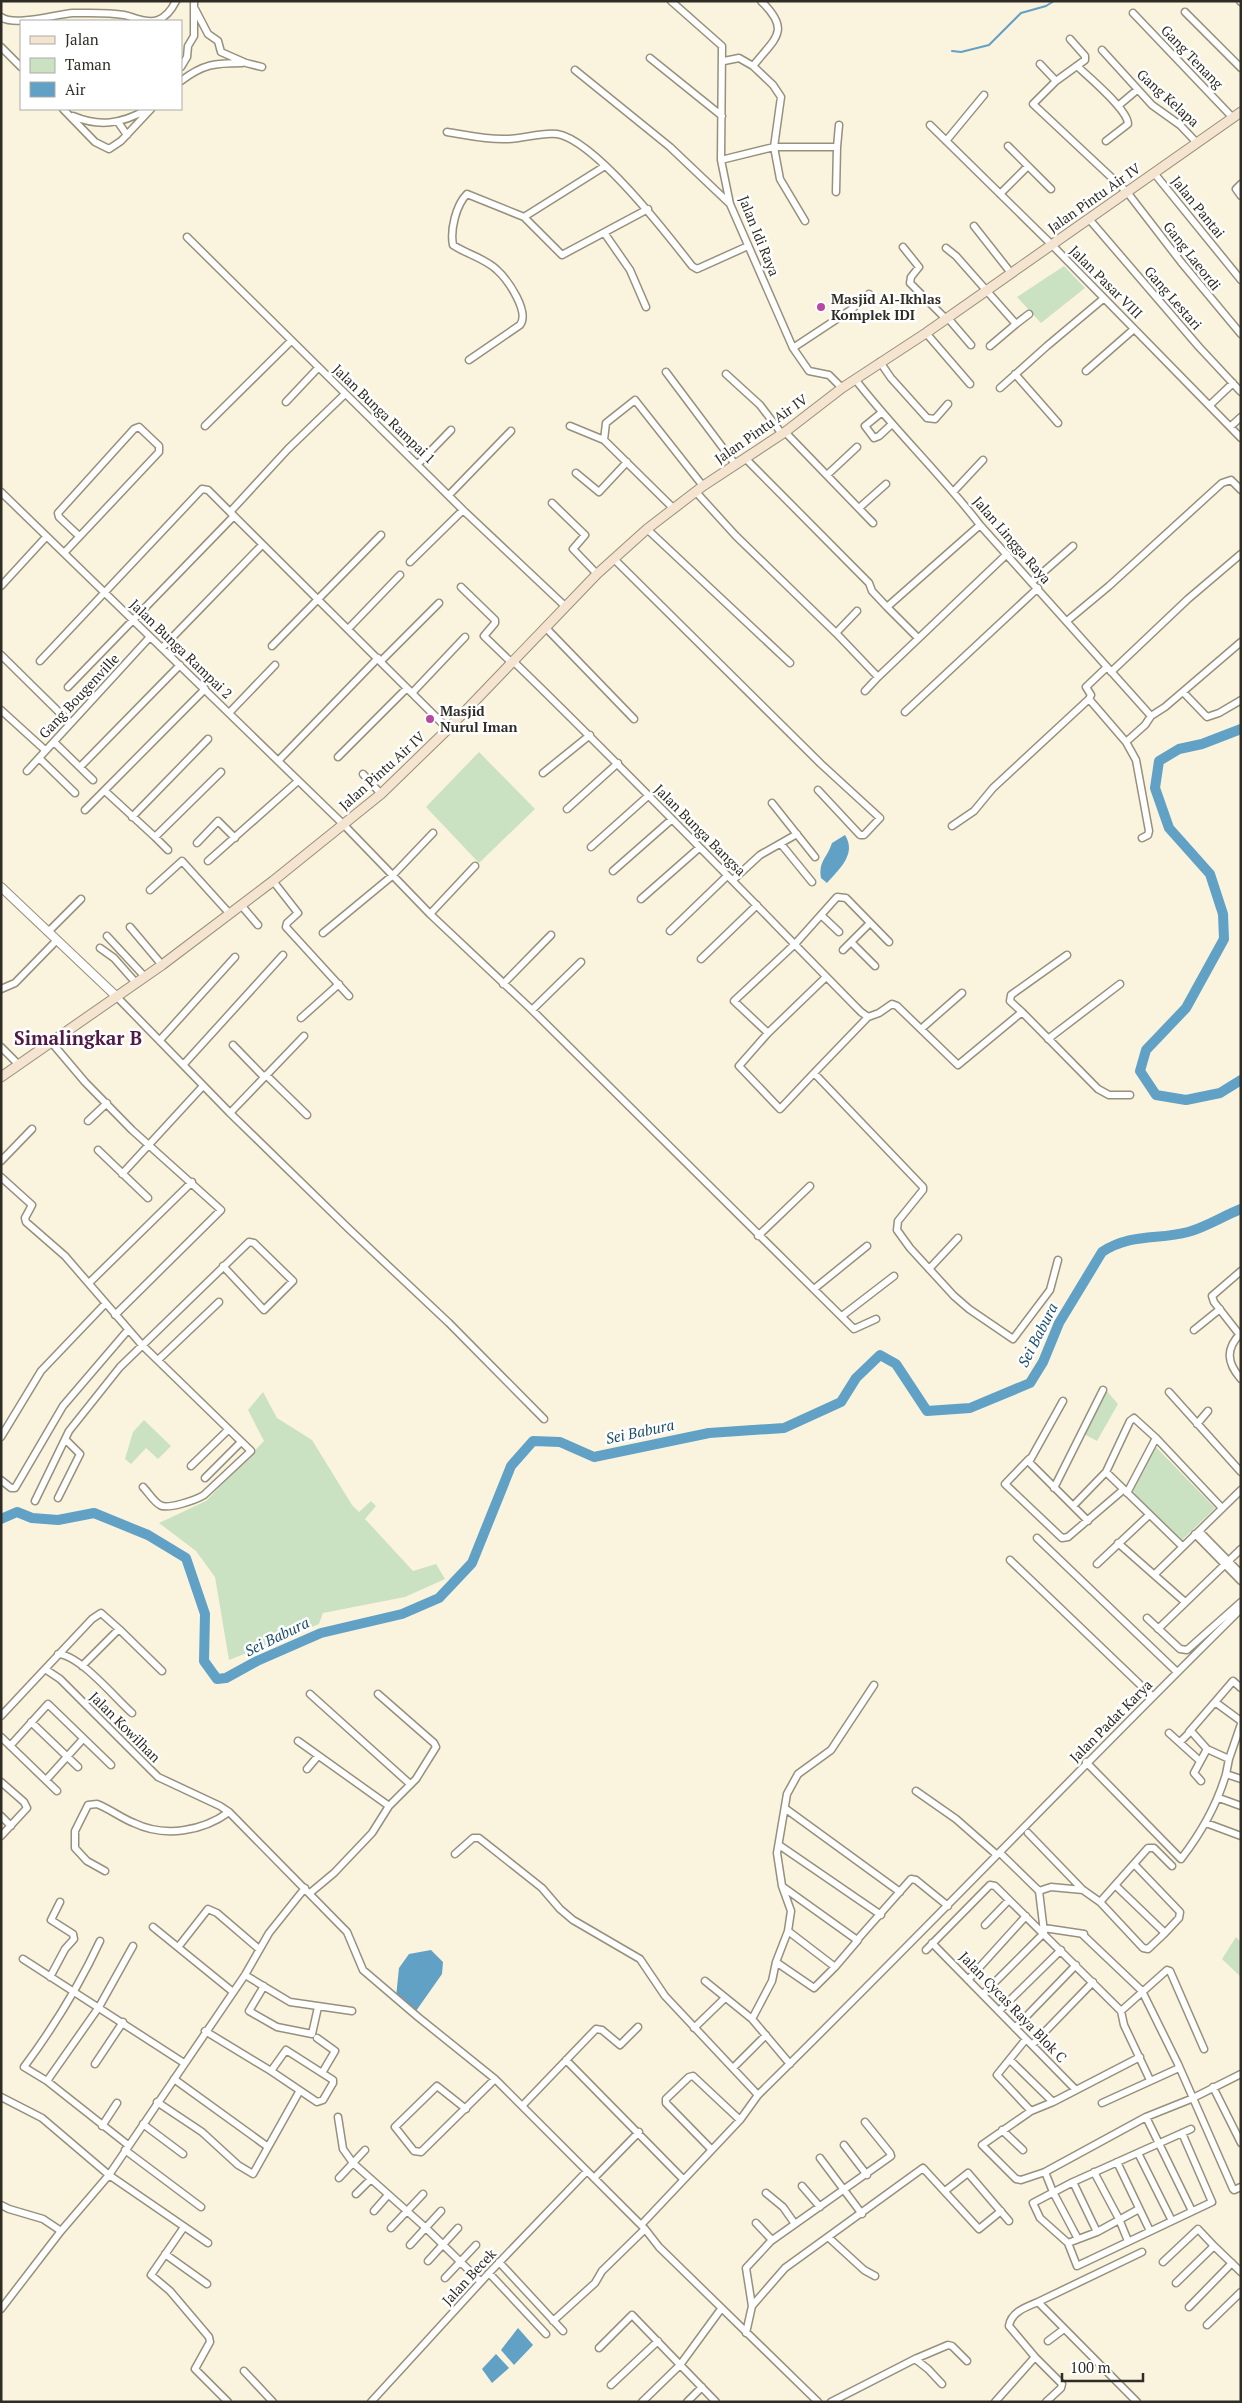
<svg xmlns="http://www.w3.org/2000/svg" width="1242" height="2403" viewBox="0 0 1242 2403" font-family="'PT Serif',serif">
  <rect width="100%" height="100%" fill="#faf3de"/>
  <path fill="#cae2c1" d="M1064,266L1085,288L1041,323L1017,297Z
    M479,752L535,809L479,863L426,807Z
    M1106,1390L1118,1404L1097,1441L1082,1433Z
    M263,1392L277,1418L312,1440L352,1505L359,1512L371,1501L376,1506L365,1519L413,1571L436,1564L445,1579L405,1597L323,1613L319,1624L229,1660L215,1577L196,1551L159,1523L206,1501L264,1441L248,1410Z
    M144,1420L171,1446L158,1459L146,1448L131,1464L125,1459L133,1432Z
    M1155,1446L1215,1508L1180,1542L1131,1495Z
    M1236,1937L1241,1942V1977L1222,1959Z"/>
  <path fill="#60a1c5" d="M845,835C857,854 839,869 827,883L821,878C818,862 827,858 832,843Z
    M431,1950L443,1962L442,1974L416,2011L396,1997L399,1968L409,1954Z
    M518,2328L533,2345L514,2365L501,2350Z
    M496,2354L509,2368L492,2383L482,2369Z"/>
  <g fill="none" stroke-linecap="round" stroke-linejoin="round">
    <path stroke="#60a1c5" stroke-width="2" d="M952,51L961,52L989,45L1021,13L1046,6L1054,1"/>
    <path stroke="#60a1c5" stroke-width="10" d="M1241,729L1202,744L1179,749L1159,761L1155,788L1169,828L1210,874L1223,914L1224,939L1186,1008L1146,1050L1140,1071L1156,1095L1186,1100L1220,1093L1241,1080
      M1,1519L17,1512L32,1518L58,1520L94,1513L148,1535L186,1558L205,1614L204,1661L217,1679L226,1678L257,1661L321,1633L402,1614L439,1598L472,1563L511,1466L533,1441L560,1442L594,1457L709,1433L784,1428L841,1402L856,1378L880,1355L896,1364L927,1411L970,1408L1030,1383L1043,1362L1059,1323L1102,1252C1131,1233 1158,1240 1188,1232C1206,1227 1223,1216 1241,1209"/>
    <g stroke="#96907c" stroke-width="9">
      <path id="minor" d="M671,1L722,46L721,160L730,204L793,348L809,371L829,375L842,388
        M1240,1L1241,2
        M195,9L208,34L218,41L221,52L246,63L262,67
        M1185,12L1241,68
        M1133,13L1233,118
        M1,17C15,27 56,14 73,13C89,13 108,12 124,15C134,17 147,24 158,20C166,17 172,9 176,1
        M1070,39L1085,56V60L1056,81L1033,104L1127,192L1181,262L1241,334
        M1,47L21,67
        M1102,50L1152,105L1180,125L1197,143
        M650,58L722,116
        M724,61L739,58L753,66C775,38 792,31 761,1
        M1040,64L1056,81
        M753,66L773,85L781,97L774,147L780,179L805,221
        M181,67L187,57L188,46L194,36V1
        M1078,67C1089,77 1128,110 1128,124L1106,141
        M575,70L670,147L729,203
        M181,81C203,64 215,63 242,63
        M1118,106L1137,90
        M63,109L95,142L109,149L121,141L151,109
        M73,116C99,127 121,124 146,110
        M118,122L127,135
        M930,125L1051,244L1241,438
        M447,132C467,135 487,140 507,139C523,139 541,132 557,134C595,140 668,235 692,266L697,269L748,246
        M946,141L984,95
        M1008,146L1051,189
        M721,160L774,147H837
        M1154,173L1241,280
        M1241,184L1236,189L1241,196
        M836,192L837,147L839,125
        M1000,194L1028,166
        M524,217L605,166
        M1089,219L1199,347L1241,392
        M974,226L1011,273
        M605,234L630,270L646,307
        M187,237L463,510L566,607
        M903,247L919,267L911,277L910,283L945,318
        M946,248L956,256L1016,324L990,346
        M947,317L971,345
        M1016,324L1029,314
        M926,333L970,384
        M793,348L852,309L869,294
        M469,360L520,325C530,312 508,280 497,270C485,258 466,254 453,245C450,230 456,205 467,194L524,217L562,255L648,209
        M880,362L891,378L927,418L935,419L948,404
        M1086,371L1134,329
        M666,372L735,464
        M726,374L760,405L782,434
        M1015,374L1058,423
        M855,379C894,430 941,474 980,525L1151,716
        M1000,388L1047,346L1103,299
        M345,394L288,449L230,512L448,729
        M286,402L318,368
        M1210,405L1233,383
        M881,413L865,426L874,438L879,436L892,424
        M205,426L291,341
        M570,426L604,440L674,509
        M1231,426L1241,417
        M785,432L873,523
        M604,440L606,423L635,400L703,486
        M745,458L869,583L872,591L887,607L980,525
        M418,464L451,430
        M576,473L599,492L627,462
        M827,475L857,447
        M954,491L983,460
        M1,492L343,824L430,914L532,1010L854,1329L876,1319
        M696,492L736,536L836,633L878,677L1007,554
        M449,495L511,431
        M552,503L585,535L573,549L597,574
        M859,508L886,484
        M647,529L790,663
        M64,553L159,452V446L139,427L134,429L58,513L59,517L79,536
        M614,559L821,764L880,818L864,835H860L818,790
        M410,562L463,510
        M1032,582L1073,546
        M1,586L46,537
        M461,587L495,620V623L484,636L512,663
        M887,607L917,637
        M1067,621L1109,586L1222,483L1231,480L1241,490
        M349,628L400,575
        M546,628L634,719
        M836,633L857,611
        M272,646L381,535
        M162,648L262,545
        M1,655L70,723
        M40,661L202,489L208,490L230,512
        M381,661L439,603
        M513,661C632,776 746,895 861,1012L868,1017
        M1111,672L1188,599L1241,554
        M68,687L234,516
        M865,691L878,677
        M1183,692L1207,717L1219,713L1241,700
        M412,693L465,637
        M1089,699L1126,742L1136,760L1149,831L1148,835L1142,838
        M1089,699L1091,695L1086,687L1107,667
        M1,710L45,750
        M905,712L1038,588
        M229,713L275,665
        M54,742L93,780
        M1126,742L1145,725L1151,716L1165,707L1241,642
        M338,757L407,688
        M39,758L75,793
        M278,761L378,658
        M80,767L180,665
        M27,771L149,638
        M543,773L590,735
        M363,774L381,794
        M105,791L155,837L221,772
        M772,803L815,857
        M567,809L618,763
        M85,810L205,689
        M132,817L208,739
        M952,826L974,811L993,788L1089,699
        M155,837L168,850
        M197,843L218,821L235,838
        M781,844L812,882
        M591,847L648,796
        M208,861L298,781
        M613,871L671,820
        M733,880L760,855L797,834
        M273,881L298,913L287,923L286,927L349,996
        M150,890L182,861L229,913
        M641,899L699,848
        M241,905L258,925
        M430,914L475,866
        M821,915L839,932
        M130,927L162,965
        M670,931L727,876
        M48,932L81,899
        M323,933L392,876L433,833
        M107,936L145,977
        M851,942L875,966
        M100,948L114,958L136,983
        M843,950L870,923
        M701,959L757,905
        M503,984L551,935
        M1,989L15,983L57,940
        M117,997L230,1113L349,1229L449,1323L544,1419
        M532,1010L581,962
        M1022,1012L1010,1001L1011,995L1067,955
        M301,1018L339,984
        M921,1029L962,993
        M768,1033L734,1001L795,944L837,897L846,898L889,942
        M1048,1039L1120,984
        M160,1040L235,957
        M52,1043L85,1082L132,1130L221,1210L115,1315
        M233,1045L264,1077
        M1,1047L19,1065
        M184,1064L283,955
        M814,1073L780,1109L739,1066L768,1033L826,977
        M266,1075L307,1115
        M230,1113L304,1036
        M88,1121L107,1103
        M98,1150L148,1198
        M1,1161L32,1129
        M122,1174L203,1086
        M1,1177L32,1205L25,1218L26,1222L65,1256L142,1345L251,1451L204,1495C196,1500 167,1510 160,1505C154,1502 148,1492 143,1487
        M758,1236L810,1186
        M1058,1260L1050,1290L1013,1339L969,1309L954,1296L910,1248L897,1230L898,1221L923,1190V1187L814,1073L868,1017L879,1013L892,1004L897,1006L958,1065L1022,1012L1098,1089L1109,1095H1130
        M929,1269L958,1238
        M89,1283L192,1182
        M814,1289L867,1246
        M842,1316L894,1276
        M1194,1330L1220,1309
        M1241,1333C1225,1349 1227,1363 1241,1379
        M1239,1334L1214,1302L1212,1296L1241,1271
        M158,1360L219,1302
        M1169,1392L1241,1472
        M1063,1401L1029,1462L1088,1521
        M1197,1424L1208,1411
        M1,1437L41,1371L105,1304
        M1029,1459L1005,1484L1062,1538L1068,1537L1123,1490
        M191,1466L228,1430
        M1106,1472L1182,1546
        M205,1478L241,1442
        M1,1480L11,1488H15L63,1406L128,1330
        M1054,1488L1103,1390
        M1127,1493L1156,1438
        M58,1498L80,1454L66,1440
        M35,1501L69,1431L120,1367L249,1242L254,1243L293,1281L264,1310L223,1266
        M1074,1505L1106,1472L1130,1421L1134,1418L1156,1438L1222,1508
        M1199,1531L1241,1574
        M1195,1534L1241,1581
        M1037,1538L1177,1672
        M1118,1543L1185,1602
        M1010,1560L1153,1697
        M1097,1564L1148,1516
        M1155,1574L1241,1490
        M1147,1618L1180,1649L1187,1650L1241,1602
        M119,1629L162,1671
        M1158,1629L1241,1549
        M58,1654C80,1655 115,1698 132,1713
        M45,1669L92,1619L101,1613L119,1629L82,1666
        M310,1694L410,1784
        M1215,1702L1233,1681L1241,1688
        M1,1716L45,1669L60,1679L158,1777L220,1806L229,1812L347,1932L363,1970L418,2017L495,2079L645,2229L659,2247L818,2402
        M31,1722L78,1767
        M1189,1732L1215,1702L1241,1721
        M1169,1733L1200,1761
        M1,1737L57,1791
        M298,1741L389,1806
        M1180,1742L1191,1731L1207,1749L1229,1759L1226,1774
        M10,1746L48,1704L111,1765
        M1229,1759L1241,1724
        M1086,1762L1181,1859C1201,1833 1217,1805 1226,1774L1241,1779
        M307,1769L318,1756
        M46,1780L83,1739
        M1201,1781L1194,1773L1207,1749
        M1,1782L24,1802L27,1808L1,1836
        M916,1791L956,1819L997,1855
        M1219,1798L1241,1806
        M786,1809L900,1892
        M1,1816L11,1826
        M1206,1823L1241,1836
        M1028,1833L1083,1890
        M779,1845L881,1915
        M1000,1853L1039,1891L1044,1932
        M455,1854L473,1838H479L542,1888L560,1909L573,1920L640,1959L665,1996L758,2095
        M1134,1864L1180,1912L1179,1918L1165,1933
        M105,1871L87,1861L75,1848V1831L88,1805L97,1804C110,1809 121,1818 134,1823C165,1838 203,1831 229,1812
        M783,1887L857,1940L911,1879L916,1880L948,1906
        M1039,1891L1051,1887L1083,1890L1100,1902L1143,1948L1148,1949L1165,1933L1115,1885
        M310,1893L334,1873L372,1833L389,1806L416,1779L436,1747L434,1743L378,1694
        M1100,1902L1148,1848H1154L1172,1866
        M985,1925L1009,1900
        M153,1927L233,1992
        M1044,1928L1084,1934
        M788,1931L835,1967L858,1940
        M1082,1934L1142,1991L1178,2064L1233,2189L1234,2190L1241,2187
        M100,1941C79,1986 53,2028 24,2067L47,2081L128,2145
        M932,1943L1075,2089
        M179,1946L208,1909L217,1913L259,1949
        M926,1950L990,1885L995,1886L1121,2011L1124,2025L1150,2080
        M23,1959L184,2063
        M776,1962L814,1988L835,1967
        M245,1975L290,2002L352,2011
        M50,1977L65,1949L74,1939L73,1934L51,1920L60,1902
        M968,1980L1026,1916
        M705,1981L752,2019
        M264,1986L249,2011L277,2027L312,2034L318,2007
        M983,1994L1044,1933
        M999,2011L1061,1950
        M1121,2011L1167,1970L1170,1971L1204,2049
        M694,2028L725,1998
        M1015,2028L1076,1965
        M205,2031L271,2071L317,2102L323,2100L333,2083V2080L286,2050L271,2071
        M317,2038L335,2051L322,2073
        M1026,2039L997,2075L1031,2111
        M1032,2045L1093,1982
        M1140,2057L1053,2102L1031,2111L982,2145L1016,2179L1021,2180L1045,2172L1146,2117L1191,2099L1241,2074
        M566,2060L683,2179
        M1010,2060L1053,2102
        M95,2064L123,2022
        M790,2064L752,2019L772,1981L776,1962L788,1931L791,1911L782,1886L777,1853L787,1794L798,1774L831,1750L835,1744L874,1685
        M733,2068L766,2035
        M174,2079L268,2147
        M47,2081L99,2007L133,1946
        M1213,2087L1241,2143
        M1,2097L42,2118L109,2175L208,2243
        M157,2102L202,2132L238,2165L253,2174L299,2092
        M1102,2103L1179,2068
        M523,2105L596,2029L602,2030L620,2045L638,2027
        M466,2109L437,2086L395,2127L414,2151L421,2152L495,2079
        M338,2117L343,2149L353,2163L426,2228L481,2282
        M1146,2117L1192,2211
        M143,2124L183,2154
        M102,2126L117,2103
        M1002,2130L1023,2150
        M1182,2133L1212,2202L1077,2266L1068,2243L1040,2218L1033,2203L1073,2182L1191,2129
        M844,2145L867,2175
        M711,2149L666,2103V2099L689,2077L693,2076L740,2120
        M125,2150L201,2207
        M1138,2153L1172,2221
        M820,2158L862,2214
        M1117,2162L1150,2231
        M1045,2172L1053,2192L1078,2239
        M1094,2172L1119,2219L1128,2241
        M339,2178L365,2150
        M594,2178L639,2132
        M1073,2182L1097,2232
        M802,2186L820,2207
        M945,2191L968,2173L1009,2221
        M766,2193L783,2207L795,2224
        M356,2194L371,2179
        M1,2205L9,2209L43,2219L61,2231
        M374,2211L388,2195
        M756,2223L772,2240
        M641,2225L740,2120L758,2095C921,1935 1078,1770 1241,1609
        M184,2227L151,2275L170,2291L209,2337L210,2342L195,2369L228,2402
        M391,2228L423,2194
        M828,2237L864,2270L875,2276
        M1068,2243L1097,2232L1139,2209
        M410,2245L441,2211
        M165,2254L207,2284
        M428,2261L458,2228
        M499,2262L563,2331
        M1163,2262L1198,2229L1214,2246
        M489,2273L546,2334
        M445,2278L476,2245
        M1176,2283L1214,2246L1241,2272
        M1038,2302L1142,2252
        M752,2306L785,2268L923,2168L979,2229L1001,2211
        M1189,2307L1232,2263
        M1,2309L61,2231L109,2175L245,1975L269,1933L305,1888
        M553,2321L595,2283L602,2271L645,2229
        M1207,2325L1241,2292
        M746,2333L752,2306L746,2268L771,2241L891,2156L890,2153L865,2122
        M1048,2341L1064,2329
        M599,2348L632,2315L716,2402
        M915,2359L928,2369L942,2384
        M244,2371L273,2402
        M611,2385L658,2341
        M371,2402L489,2273L587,2171
        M642,2402L680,2365L721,2309
        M687,2402L702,2387
        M831,2402L915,2359L948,2345L952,2346L967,2361
        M995,2402L1035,2357
        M1046,2402L1061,2388L1062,2384L1035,2357L1009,2326C1011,2312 1026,2307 1038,2302L1137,2402"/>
    </g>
    <g stroke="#96907c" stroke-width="10">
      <path id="tertiary" d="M1,887L117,997"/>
    </g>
    <g stroke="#96907c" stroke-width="11">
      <path id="secondary" d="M1,1077L162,965L273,881L381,794L448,729L597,574L647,529L703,486L785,432L842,388L926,333L1241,112"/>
    </g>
    <use href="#minor" stroke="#fff" stroke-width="6"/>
    <use href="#tertiary" stroke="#fff" stroke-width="8"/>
    <use href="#secondary" stroke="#f5e4cf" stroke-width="9"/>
  </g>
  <g fill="#b848a4" stroke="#fff" stroke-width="2">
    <circle cx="821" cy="307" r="5"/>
    <circle cx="430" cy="719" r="5"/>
  </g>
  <g text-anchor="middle" stroke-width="5" stroke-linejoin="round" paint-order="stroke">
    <g font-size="14" fill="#2e2c24" stroke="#fff">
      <text transform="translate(1192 57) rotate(46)" y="5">Gang Tenang</text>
      <text transform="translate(1168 98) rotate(42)" y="5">Gang Kelapa</text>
      <text transform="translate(1094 198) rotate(-35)" y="5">Jalan Pintu Air IV</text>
      <text transform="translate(1198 207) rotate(51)" y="5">Jalan Pantai</text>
      <text transform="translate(759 236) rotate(68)" y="5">Jalan Idi Raya</text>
      <text transform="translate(1192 256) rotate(52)" y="5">Gang Laeordi</text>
      <text transform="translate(1106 282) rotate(45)" y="5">Jalan Pasar VIII</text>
      <text transform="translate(1173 298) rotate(49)" y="5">Gang Lestari</text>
      <text transform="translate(384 414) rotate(44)" y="5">Jalan Bunga Rampai 1</text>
      <text transform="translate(761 429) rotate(-35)" y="5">Jalan Pintu Air IV</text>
      <text transform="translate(1012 540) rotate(49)" y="5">Jalan Lingga Raya</text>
      <text transform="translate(181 649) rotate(44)" y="5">Jalan Bunga Rampai 2</text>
      <text transform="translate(79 696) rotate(-47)" y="5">Gang Bougenville</text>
      <text transform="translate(382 771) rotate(-42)" y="5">Jalan Pintu Air IV</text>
      <text transform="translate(700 830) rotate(45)" y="5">Jalan Bunga Bangsa</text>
      <text transform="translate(1111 1721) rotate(-45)" y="5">Jalan Padat Karya</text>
      <text transform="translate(125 1727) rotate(45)" y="5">Jalan Kowilhan</text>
      <text transform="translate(1013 2007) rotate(46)" y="5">Jalan Cycas Raya Blok C</text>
      <text transform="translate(469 2277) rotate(-47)" y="5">Jalan Becek</text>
    </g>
    <g font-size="14" font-weight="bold" fill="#2e2c24" stroke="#fff" text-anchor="start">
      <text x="831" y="304">Masjid Al-Ikhlas<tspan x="831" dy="16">Komplek IDI</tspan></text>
      <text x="440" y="716">Masjid<tspan x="440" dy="16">Nurul Iman</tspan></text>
    </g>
    <g font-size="15" font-style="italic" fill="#1b4f69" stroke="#fff">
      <text transform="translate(1038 1335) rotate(-63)" y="5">Sei Babura</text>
      <text transform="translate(640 1432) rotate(-12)" y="5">Sei Babura</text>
      <text transform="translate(277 1637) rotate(-26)" y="5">Sei Babura</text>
    </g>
    <g font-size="19" font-weight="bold" fill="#4f1945" stroke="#fff">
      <text x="78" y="1045">Simalingkar B</text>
    </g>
  </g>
  <rect width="1242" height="2403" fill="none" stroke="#2e2c24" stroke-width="5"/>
  <rect x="20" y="20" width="162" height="90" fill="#ffffff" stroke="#ababa7"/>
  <rect x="30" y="36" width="25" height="8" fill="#f5e4cf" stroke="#ababa7"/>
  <text x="65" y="45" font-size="15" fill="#2e2c24">Jalan</text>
  <rect x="30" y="58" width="25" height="15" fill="#cae2c1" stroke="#ababa7"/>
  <text x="65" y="70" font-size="15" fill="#2e2c24">Taman</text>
  <rect x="30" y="82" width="25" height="15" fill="#60a1c5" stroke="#ababa7"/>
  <text x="65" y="95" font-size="15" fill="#2e2c24">Air</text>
  <path d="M1062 2373v8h81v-8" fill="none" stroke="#2e2c24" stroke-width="2.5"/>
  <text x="1070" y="2373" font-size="15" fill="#2e2c24" stroke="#ffffff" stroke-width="4" paint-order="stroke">100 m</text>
</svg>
